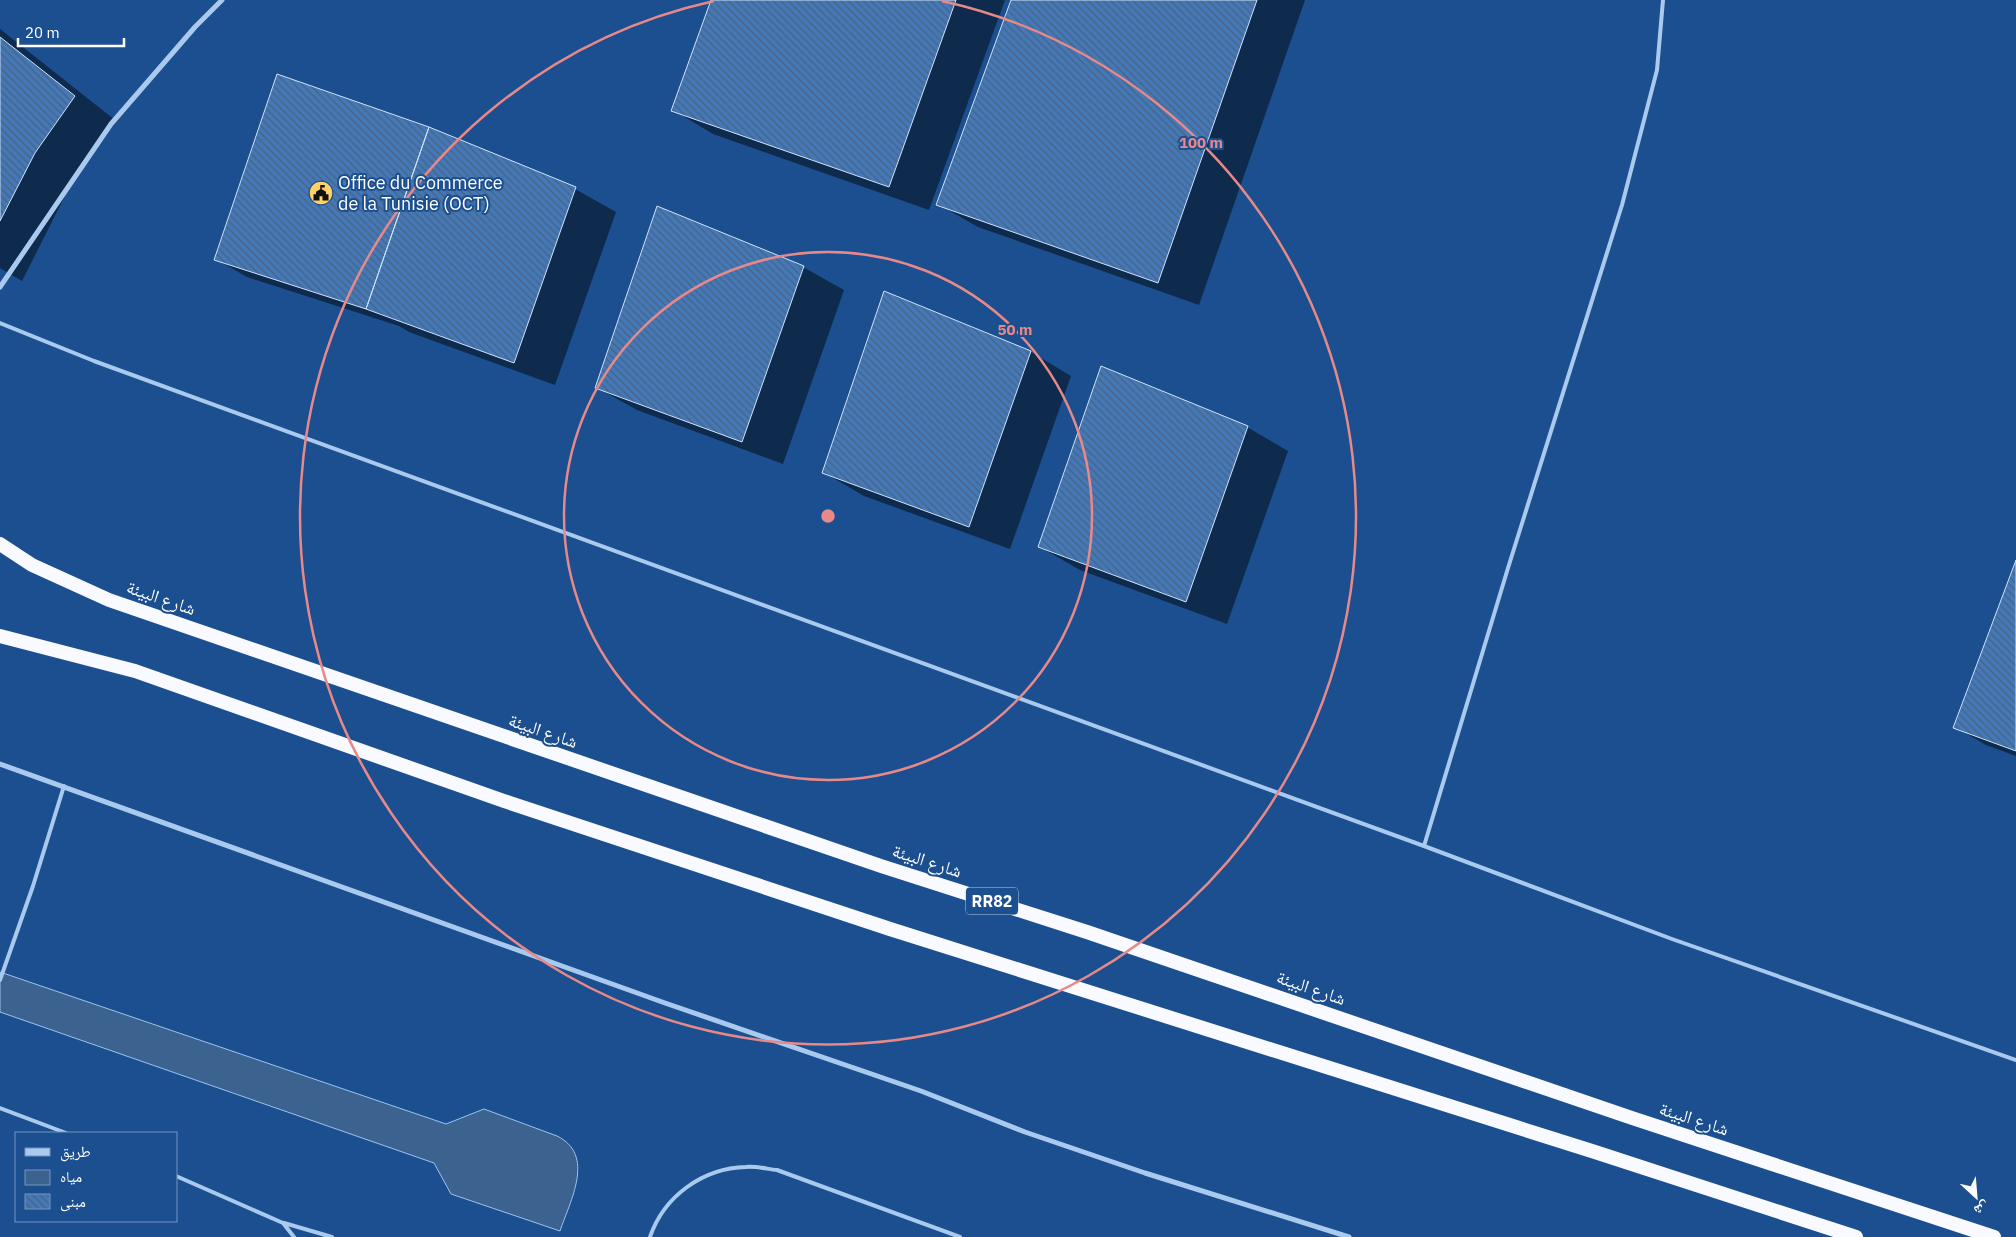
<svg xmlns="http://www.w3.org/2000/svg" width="2016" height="1237" viewBox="0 0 2016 1237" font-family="'IBM Plex Sans','Noto Naskh Arabic',sans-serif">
  <defs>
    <pattern id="building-back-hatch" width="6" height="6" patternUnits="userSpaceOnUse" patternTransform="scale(1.25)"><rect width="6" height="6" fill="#4478b7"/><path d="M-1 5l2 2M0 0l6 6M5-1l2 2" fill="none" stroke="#486282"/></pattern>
  </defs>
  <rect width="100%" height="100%" fill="#1b4f8f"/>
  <path fill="#3c6290" stroke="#9cc4f0" d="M0,972L446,1124L484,1109L557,1136C596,1155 570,1201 560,1231L451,1194L434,1163L0,1012Z"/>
  <path fill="#0007" d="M712,0H1005L929,210L713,134L673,110Z
    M1012,0H1305L1199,305L978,227L938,204Z
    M0,29L115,120L75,176L22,281L0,268Z
    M575,189L616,212L555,385L409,332L399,326L247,277L216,259Z
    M803,267L844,290L783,464L637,410L596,387Z
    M885,292L1031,352L1071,376L1010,549L864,496L823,472Z
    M1247,427L1288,451L1227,624L1080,570L1040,547Z
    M2016,563V756L1986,745L1955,727Z"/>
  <path fill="url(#building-back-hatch)" stroke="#cfe3fa" d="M711,0H956L889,187L671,111Z
    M1011,0H1257L1158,283L936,205Z
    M0,37L75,96L35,153L0,221Z
    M277,74L429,127L366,309L214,260Z
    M429,127L576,187L514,363L366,309Z
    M657,206L804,266L742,442L595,388Z
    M884,291L1031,351L969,527L822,473Z
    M1101,366L1248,426L1186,602L1038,547Z
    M2016,560V751L1953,728Z"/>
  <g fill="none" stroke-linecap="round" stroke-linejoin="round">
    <path stroke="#a9c9ee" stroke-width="4" d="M0,323L94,361L1424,846L1672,939L2016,1060
      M1424,846L1508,568L1622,205L1657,70L1663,0
      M0,980L33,886L64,786
      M0,1108L66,1133
      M176,1176L283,1223L294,1237
      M284,1223L332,1237
      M650,1237C664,1196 703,1168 746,1167C756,1166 767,1169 777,1170L960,1237"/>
    <path stroke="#a9c9ee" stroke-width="5" d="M0,287L111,124L195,27L222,0
      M0,764L665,1003L921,1091L1025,1132L1145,1173L1349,1237"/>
    <path stroke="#f8faff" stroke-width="14" d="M0,544L32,565L109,600L881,866L1087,932L1632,1118L1994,1237
      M0,636L135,671L504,801L890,929L1595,1152L1856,1237"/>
  </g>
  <g fill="none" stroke="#e88989" stroke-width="2.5">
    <circle cx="828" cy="516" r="264"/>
    <path d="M942 1A528 528 0 1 1 714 1"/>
  </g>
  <defs>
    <g id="civic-disc" transform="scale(1.25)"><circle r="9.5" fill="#ffd166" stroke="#1b4f8f"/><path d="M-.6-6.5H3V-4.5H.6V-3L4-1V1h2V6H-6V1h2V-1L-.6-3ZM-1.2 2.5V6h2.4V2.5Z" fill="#111"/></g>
  </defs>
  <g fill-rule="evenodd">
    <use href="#civic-disc" x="321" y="193"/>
  </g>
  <g text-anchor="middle" stroke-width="4" stroke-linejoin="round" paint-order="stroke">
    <rect fill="#1b4f8f" stroke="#bbcadd" stroke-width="1" x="966" y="887.5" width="52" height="27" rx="4"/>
    <g font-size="16" font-weight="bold" fill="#fff">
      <text x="992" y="907">RR82</text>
    </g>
    <g font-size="18" fill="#fff" stroke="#1b4f8f" text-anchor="start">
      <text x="338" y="189">Office du Commerce<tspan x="338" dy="21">de la Tunisie (OCT)</tspan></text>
    </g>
    <g font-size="18" fill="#fff" stroke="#1b4f8f">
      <text transform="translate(161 598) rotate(19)" y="6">شارع البيئة</text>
      <text transform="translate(543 731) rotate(19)" y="6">شارع البيئة</text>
      <text transform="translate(927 861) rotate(18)" y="6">شارع البيئة</text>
      <text transform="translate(1311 988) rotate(19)" y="6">شارع البيئة</text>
      <text transform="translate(1694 1119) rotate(18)" y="6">شارع البيئة</text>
    </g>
  </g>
  <circle cx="828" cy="516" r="8" fill="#e88989" stroke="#1b4f8f" stroke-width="2.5"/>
  <g font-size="15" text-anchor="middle" font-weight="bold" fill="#e88989" stroke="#1b4f8f" stroke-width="4" stroke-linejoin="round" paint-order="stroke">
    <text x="1201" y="148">100 m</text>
    <text x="1015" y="335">50 m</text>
  </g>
  <rect x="15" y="1132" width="162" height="90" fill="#1b4f8f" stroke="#7695bc"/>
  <rect x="25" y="1148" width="25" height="8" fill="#a9c9ee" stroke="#7695bc"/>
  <text x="60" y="1157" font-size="15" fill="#ffffff">طريق</text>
  <rect x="25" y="1170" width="25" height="15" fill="#3c6290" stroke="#7695bc"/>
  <text x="60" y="1182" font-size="15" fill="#ffffff">مياه</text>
  <rect x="25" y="1194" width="25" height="15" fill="url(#building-back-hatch)" stroke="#7695bc"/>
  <text x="60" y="1207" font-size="15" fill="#ffffff">مبنى</text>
  <g transform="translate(1976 1197) rotate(154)" stroke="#1b4f8f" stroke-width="4" paint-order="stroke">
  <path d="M0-4L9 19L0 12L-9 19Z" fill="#ffffff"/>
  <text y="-8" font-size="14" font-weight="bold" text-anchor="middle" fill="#ffffff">ش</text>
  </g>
  <path d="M18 38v8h106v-8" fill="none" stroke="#ffffff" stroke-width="2.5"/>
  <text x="25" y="38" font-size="15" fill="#ffffff" stroke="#1b4f8f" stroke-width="4" paint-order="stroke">20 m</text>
</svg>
